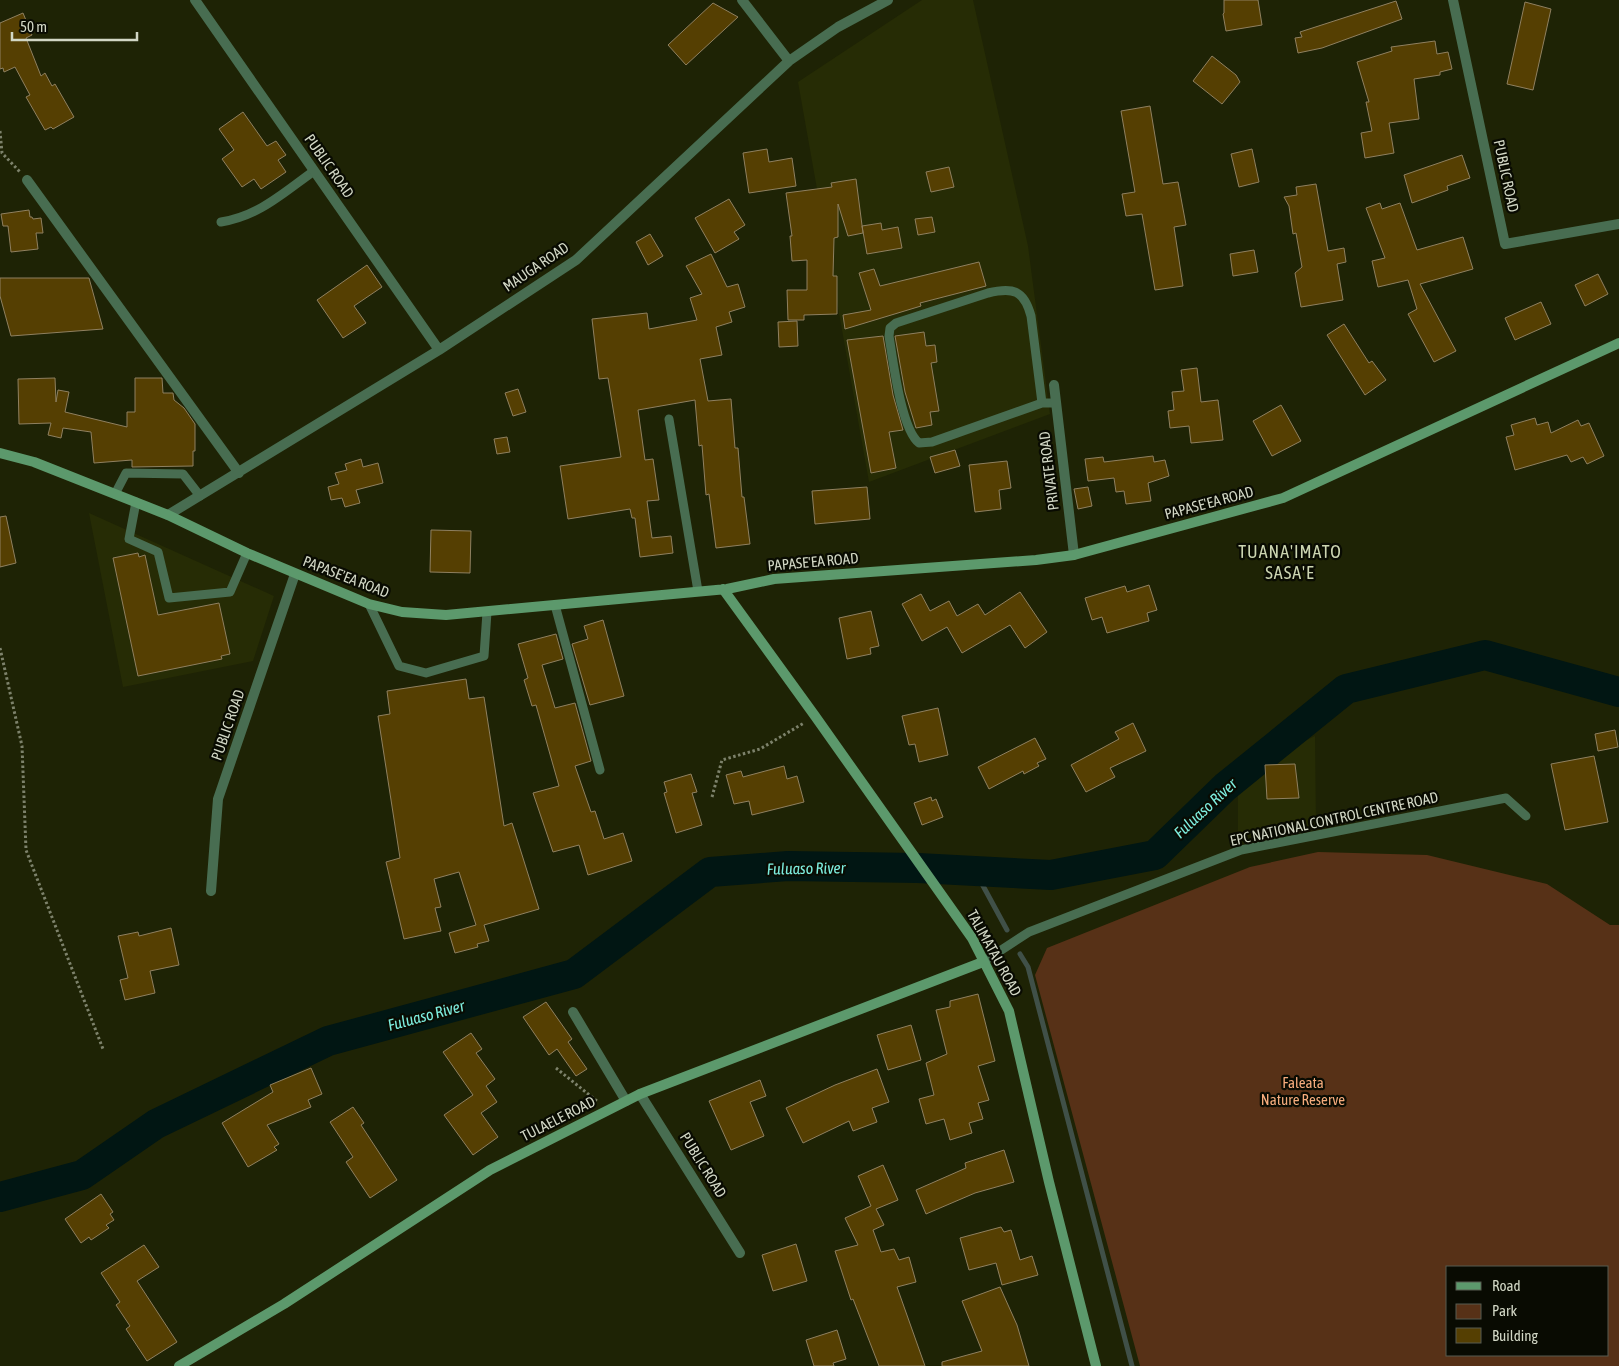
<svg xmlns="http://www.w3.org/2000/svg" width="1619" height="1366" viewBox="0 0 1619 1366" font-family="'Asap Condensed',sans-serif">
  <rect width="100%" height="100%" fill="#1e2305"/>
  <path fill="#262c05" d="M922,0H973L1028,246L1050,414L869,482L798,82Z
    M89,513L274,596L253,661L123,687Z
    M1315,736L1316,825L1238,837V781L1269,758Z"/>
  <path fill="#573117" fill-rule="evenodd" d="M1318,852L1427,855L1547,884L1610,925H1619V1366H1140L1035,975L1047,948L1250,867ZM1608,1267V1355H1448V1267Z"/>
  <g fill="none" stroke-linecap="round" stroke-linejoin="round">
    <path stroke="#405048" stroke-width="5" d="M975,871L1007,930
      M1020,954L1028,967L1132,1366"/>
    <path stroke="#011613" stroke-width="30" d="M0,1197L82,1175L156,1124L328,1041L574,974L710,872L788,866L918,868L1051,875L1155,855L1225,787L1346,689L1485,655L1619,692"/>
  </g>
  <path fill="#553f02" stroke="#8f8060" d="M1224,0H1258L1262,25L1226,31L1223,14L1224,13Z
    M1396,1L1402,19L1322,48L1298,53L1295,38L1302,37L1300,32Z
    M1525,2L1551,9L1533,90L1507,84Z
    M713,3L738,17L686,65L668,45Z
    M23,13L32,35L26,38L41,76L45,73L52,86L55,84L74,117L53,129L51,127L45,130L26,97L30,95L15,67L4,72L3,68L0,69V23Z
    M1435,41L1437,54L1448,52L1452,69L1440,72V75L1414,79L1419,119L1389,123L1394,153L1365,158L1361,133L1372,131L1366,102H1369L1357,62L1392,51L1391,47Z
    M1212,56L1236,75L1240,82L1222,104L1193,81Z
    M1150,106L1163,184L1178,182L1186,225L1174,227L1183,286L1155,290L1142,214L1126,216L1122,194L1135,192L1121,111Z
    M243,112L267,146L276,141L286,155L278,160L286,172L261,189L254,179L242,187L222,159L234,150L219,129Z
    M767,149L769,162L792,158L796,186L749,193L743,153Z
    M1252,149L1259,182L1239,187L1231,154Z
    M1462,155L1470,178L1447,186L1448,190L1412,203L1404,175Z
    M949,167L954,187L931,192L926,172Z
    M856,179L863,233L848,236L838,204V237L834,238L833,276H837V314L804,315V320H788L787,290H807V260L792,261L790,236H792L786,193L832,187L831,183Z
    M1316,184L1328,251L1344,248L1346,262L1337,264L1343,300L1301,307L1295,273L1302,267L1296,233L1293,234L1289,206L1284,197L1297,195L1296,187Z
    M729,199L745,225L734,232L739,239L715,253L695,218Z
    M1380,203L1382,209L1400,203L1417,250L1463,237L1473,269L1420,284L1456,351L1434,362L1408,314L1417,309L1408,280L1378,287L1372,261L1385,258L1366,208Z
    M29,210L30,217H32L33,219L41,218L43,233H36L38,249L11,252L8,226H3L1,214Z
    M932,217L935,232L918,235L915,219Z
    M881,223L882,230L898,227L902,248L867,254L862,226Z
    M650,234L663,256L648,265L636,242Z
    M1254,250L1258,272L1233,276L1230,254Z
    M711,254L727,287L738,284L745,307L729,312L732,322L716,327L722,355L700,359L708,401L731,399L735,448H738L742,497H744L750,544L716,548L709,494L706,495L702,445L699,446L695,400L638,410L645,460L653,459L659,500L647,501L652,538L671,536L673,553L640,557L635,518H632L630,509L568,519L560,466L621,457L608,378L599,379L592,319L647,313L649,329L697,320L690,298L702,294L686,266Z
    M979,262L986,286L920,303L921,306L845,329L843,315L871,310L859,273L874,269L880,286Z
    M367,265L382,287L354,306L366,323L343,338L317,300Z
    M1598,274L1608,294L1585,306L1575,285Z
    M0,278H89L103,329L11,336L0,296Z
    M1541,302L1551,324L1515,340L1505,318Z
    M797,321L798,346L779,347L778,322Z
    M1344,324L1369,363L1372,361L1386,380L1365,395L1327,335Z
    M924,332L926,346L935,345L937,362L931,363L939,411L930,412L932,425L916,428L905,392L895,336Z
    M883,336L893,395L903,430L889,432L896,468L871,473L847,340Z
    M1197,368L1201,402L1218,400L1223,440L1191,443L1189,426L1170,428L1168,411L1174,410L1172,392L1184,391L1181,370Z
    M55,378L56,402L58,390L69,392L65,412L127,427V412H135V378H162L163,393H173L174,400L184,408L195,424V451H193V466L132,467V460L94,463L91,432L63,428L61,438L48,435L51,423L19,424L18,379Z
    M518,389L526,412L513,416L505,393Z
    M1281,405L1301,441L1272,456L1253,421Z
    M1535,418L1537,425L1548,422L1551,433L1578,420L1581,426L1589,423L1604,456L1587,464L1583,457L1571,462L1567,455L1515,470L1506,437L1514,435L1511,425Z
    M507,437L510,452L497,454L494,439Z
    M955,450L960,466L935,473L930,457Z
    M1153,456L1154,462L1165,460L1169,476L1148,483L1151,501L1126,504L1124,491L1116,492L1114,478L1088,481L1085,459L1103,457L1104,462Z
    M361,459L363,467L378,463L383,483L356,490L360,503L345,507L342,498L331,500L328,487L339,484L335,473L347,470L345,464Z
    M1007,461L1011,488L999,490L1001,509L975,512L969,465Z
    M867,487L870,519L815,524L812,491Z
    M1088,487L1092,506L1078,509L1074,489Z
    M6,516L16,563L0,567V517Z
    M431,530L471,531L470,573L430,572Z
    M138,553L139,557L145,555L158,615L219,603L230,654L221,656L222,659L138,676L113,558Z
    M1149,585L1157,610L1147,613L1149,621L1107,633L1102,617L1092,620L1085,598L1125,586L1127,592Z
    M1020,592L1047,632L1025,648L1010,625L962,653L947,627L922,641L902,604L921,594L930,611L949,601L957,616L978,604L985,615Z
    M871,611L879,646L870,648L871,654L847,659L839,618Z
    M603,620L624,696L590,705L572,644L588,639L584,626Z
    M556,634L563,659L542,665L555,708L575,703L591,761L575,766L591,812L595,811L604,839L623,833L632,861L588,875L579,845L553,852L533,793L559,786L536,705L532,706L524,680L528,678L518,644Z
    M466,679L469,699L484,697L504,826L512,823L539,909L484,925L489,941L477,944L478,947L455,953L449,933L476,925L459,872L434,879L441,907L435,908L441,931L404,939L386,862L400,858L378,716L390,714L387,691Z
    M938,708L948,755L919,762L915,744L909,745L902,716Z
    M1133,723L1146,751L1110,768L1115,777L1086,792L1071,765L1119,739L1115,732Z
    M1615,730L1618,747L1598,751L1595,734Z
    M1035,738L1046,759L1037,763L1039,766L1024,774L1023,771L989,789L978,767Z
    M1594,756L1608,822L1565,830L1551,764Z
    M1295,764L1299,798L1267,799L1265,765Z
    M784,766L787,779L797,776L804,802L752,815L749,801L734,804L726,775L741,771L743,777Z
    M691,774L697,792L692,793L702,825L676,833L664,793L667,792L664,782Z
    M931,797L932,801L936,799L943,817L922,825L914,803Z
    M171,928L179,965L150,971L155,993L125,1000L120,980L128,978L118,936L138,932L139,936Z
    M978,994L995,1061L978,1066L989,1100L978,1103L983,1119L969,1123L972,1133L950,1140L944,1119L926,1124L919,1099L934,1095L926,1063L947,1054L936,1010L950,1007V1001Z
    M546,1002L572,1039L568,1042L587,1069L576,1076L557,1049L549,1055L523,1017Z
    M911,1025L921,1060L888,1070L877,1035Z
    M471,1033L482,1049L476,1053L495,1079L486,1086L497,1102L481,1113L498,1137L473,1155L444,1115L473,1095L443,1052Z
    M311,1068L322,1094L308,1100L311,1107L267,1125L279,1144L274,1147L277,1150L248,1167L222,1123L273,1092L270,1085Z
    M877,1069L889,1102L872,1108L877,1122L853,1131L849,1121L803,1143L786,1108L835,1085Z
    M760,1080L766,1096L750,1102L764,1136L731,1150L709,1101Z
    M353,1107L364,1123L361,1125L397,1180L370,1198L346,1162L353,1157L330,1122Z
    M1004,1150L1014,1182L975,1193L926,1214L916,1190L966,1168L965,1163Z
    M883,1165L898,1200L876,1209L884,1225L873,1230L881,1252L894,1249L899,1260L909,1257L916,1282L897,1287L925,1366H879L853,1299L851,1300L835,1251L858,1245L845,1218L871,1206L858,1176Z
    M101,1194L113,1212L110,1214L114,1220L106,1225L109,1228L91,1240L89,1237L81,1243L65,1219Z
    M1001,1227L1004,1232L1011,1230L1020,1260L1032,1256L1038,1275L1002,1285L996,1263L969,1270L960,1238Z
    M796,1244L807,1281L773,1291L762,1255Z
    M144,1245L159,1267L137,1281L177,1342L147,1361L126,1329L130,1326L116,1305L120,1302L101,1273Z
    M1000,1287L1017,1325L1029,1366H942V1362L982,1351L962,1301Z
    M837,1330L846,1359L833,1363L834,1366H814L806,1340Z"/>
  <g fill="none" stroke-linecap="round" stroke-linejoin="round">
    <path stroke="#7d826b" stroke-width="3" stroke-dasharray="2.5 2.5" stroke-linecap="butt" d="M0,131L2,153L20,172
      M0,648L22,746L26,850L103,1049
      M712,797L722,760L760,749L804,723
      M556,1068L598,1102"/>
    <path stroke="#486d51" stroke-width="9" d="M221,222C259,216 283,193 314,171
      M1042,403L1031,316C1024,290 1013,287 988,293L896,323L890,328L889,336C893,360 901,429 919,443L932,442L1042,403H1056
      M669,419L698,591
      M115,494L126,473L183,474L200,496
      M136,502L129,539L158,552L169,598L230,592L247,553
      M369,604L399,666L426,673L484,656L487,612
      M555,605L600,770
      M983,962L1029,932L1241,850L1506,798L1526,816"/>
    <path stroke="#486d51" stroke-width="10" d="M195,0L439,350
      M742,0L789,61
      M1453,0L1505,244L1619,224
      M27,180L239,473
      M1054,385L1074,555
      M168,515L439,350L576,260L789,61L838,27L888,0
      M211,891L218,799L295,574
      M573,1012L626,1101
      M640,1094L740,1253"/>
    <path stroke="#5c996c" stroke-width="10" d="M0,453L34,462L168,515L247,553L369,604L402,612L446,615L727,589L774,579L1036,560L1074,555L1283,498L1619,343
      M723,589L815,716L972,938L1009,1011L1049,1182L1096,1366
      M179,1366L284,1304L490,1170L640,1094L983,962"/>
  </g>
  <g text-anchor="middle" stroke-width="4.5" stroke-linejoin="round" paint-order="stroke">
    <g font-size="15" fill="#d2d7c5" stroke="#090b02">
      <text transform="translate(329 166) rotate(55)" y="5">PUBLIC ROAD</text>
      <text transform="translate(1506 176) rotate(78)" y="5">PUBLIC ROAD</text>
      <text transform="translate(536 267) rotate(-34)" y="5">MAUGA ROAD</text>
      <text transform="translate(1049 471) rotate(-97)" y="5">PRIVATE ROAD</text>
      <text transform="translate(1209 503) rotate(-15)" y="5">PAPASE'EA ROAD</text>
      <text transform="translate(813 562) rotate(-5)" y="5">PAPASE'EA ROAD</text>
      <text transform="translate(346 577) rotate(21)" y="5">PAPASE'EA ROAD</text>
      <text transform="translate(228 725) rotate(-71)" y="5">PUBLIC ROAD</text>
      <text transform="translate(1334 819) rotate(-12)" y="5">EPC NATIONAL CONTROL CENTRE ROAD</text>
      <text transform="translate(994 953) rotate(61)" y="5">TALIMATAU ROAD</text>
      <text transform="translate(558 1119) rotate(-27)" y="5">TULAELE ROAD</text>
      <text transform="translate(703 1165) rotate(58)" y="5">PUBLIC ROAD</text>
    </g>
    <g font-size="15" fill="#f6ac7d" stroke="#090b02">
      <text x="1303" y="1088">Faleata<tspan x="1303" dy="17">Nature Reserve</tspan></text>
    </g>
    <g font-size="16" font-style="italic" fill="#7eefe0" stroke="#090b02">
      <text transform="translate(1205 808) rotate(-43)" y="6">Fuluaso River</text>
      <text transform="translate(806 868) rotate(-1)" y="6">Fuluaso River</text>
      <text transform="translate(426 1015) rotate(-15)" y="6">Fuluaso River</text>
    </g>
    <g font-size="18" letter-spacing="1" fill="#ccd5b1" stroke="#090b02">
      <text x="1290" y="558">TUANA'IMATO<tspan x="1290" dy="21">SASA'E</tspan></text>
    </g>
  </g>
  <rect x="1446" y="1266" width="162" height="90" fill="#090b02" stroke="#595d50"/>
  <rect x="1456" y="1282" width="25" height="8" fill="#5c996c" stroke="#595d50"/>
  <text x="1492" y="1291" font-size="15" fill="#d2d7c5">Road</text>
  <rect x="1456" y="1304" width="25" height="15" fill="#573117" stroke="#595d50"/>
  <text x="1492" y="1316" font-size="15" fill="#d2d7c5">Park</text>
  <rect x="1456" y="1328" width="25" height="15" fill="#553f02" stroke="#595d50"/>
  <text x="1492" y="1341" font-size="15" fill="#d2d7c5">Building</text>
  <path d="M12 32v8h125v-8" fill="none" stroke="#d2d7c5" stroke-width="2.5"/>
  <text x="20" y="32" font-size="15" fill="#d2d7c5" stroke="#090b02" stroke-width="4" paint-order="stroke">50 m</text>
</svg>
